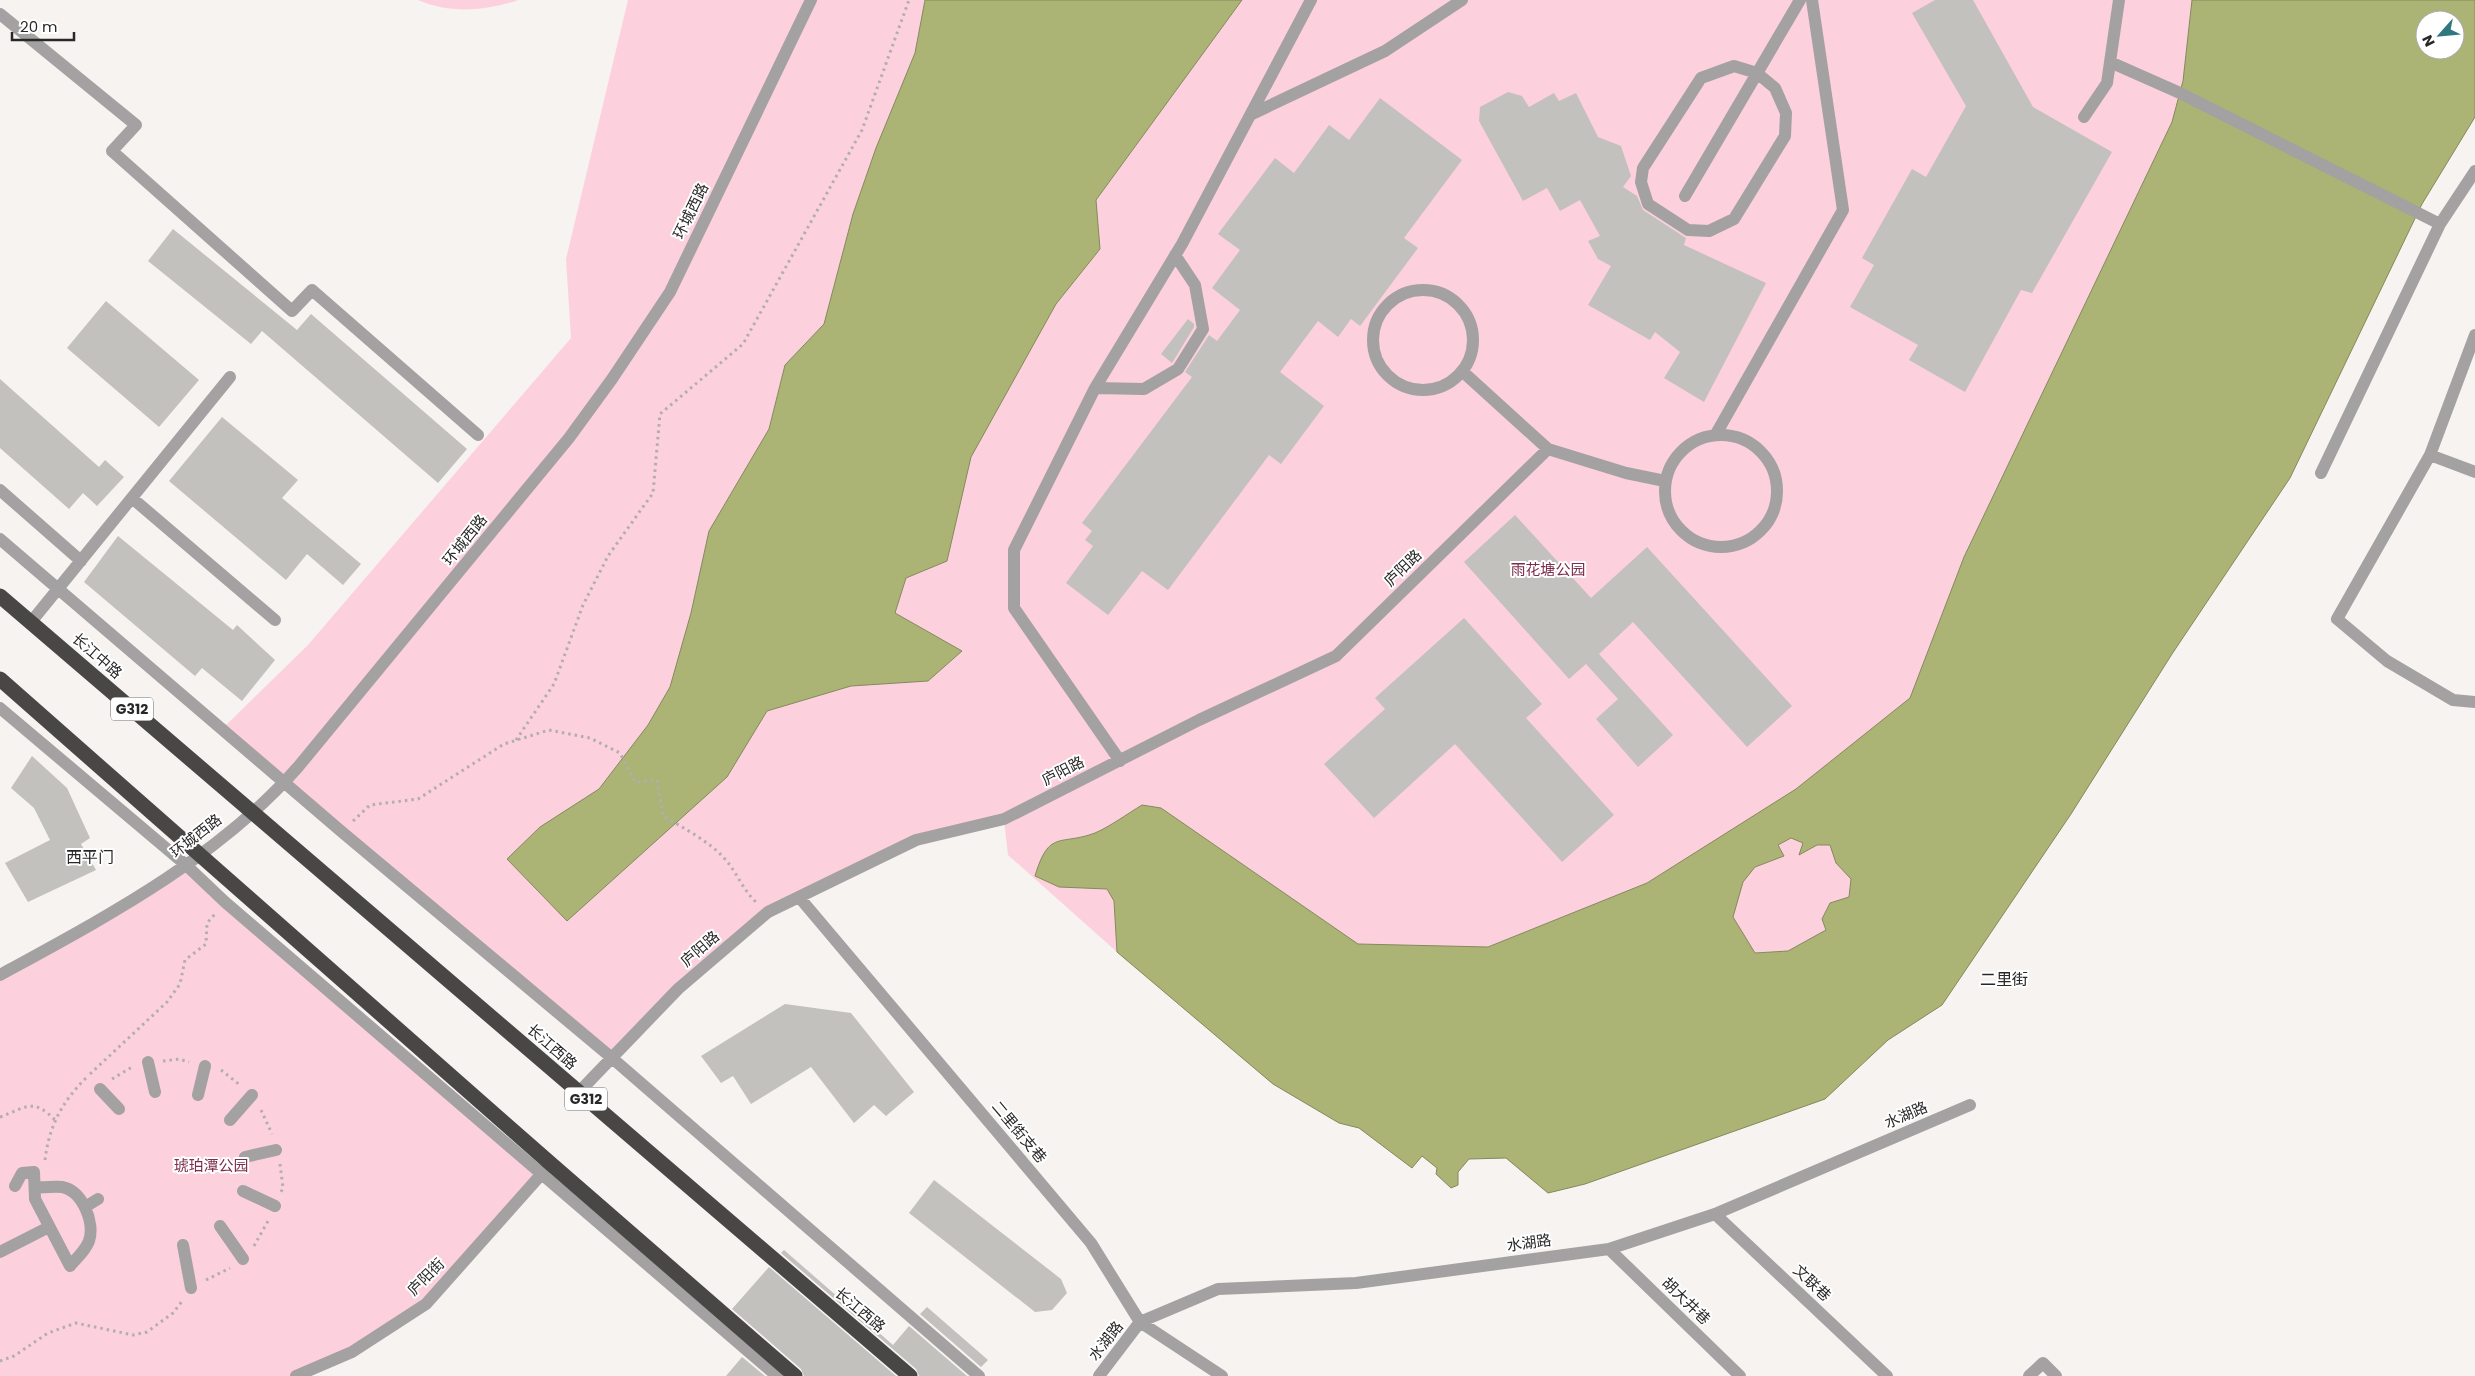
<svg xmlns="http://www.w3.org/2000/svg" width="2475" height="1376" viewBox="0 0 2475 1376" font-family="Poppins,'Noto Sans SC',sans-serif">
  <rect width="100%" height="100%" fill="#f6f3f1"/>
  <path fill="#fdd0dd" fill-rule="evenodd" d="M418,0H518C486,11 450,14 418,0Z
    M628,0H2475V117L2422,204L2290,478L2172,654L2071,814L1942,1005L1888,1040L1825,1099L1585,1184L1548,1193L1506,1158L1469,1159L1458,1172V1185L1451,1188L1436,1174L1437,1168L1422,1156L1412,1168L1359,1128L1339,1123L1273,1084L1117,952L1008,855L1004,820L916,840L768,912L612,1058L222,729L308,645L571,338L566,259ZM2425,20H2455V50H2425Z
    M186,865L542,1174L426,1304L352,1352L296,1376H0V975Z"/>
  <path fill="#abb474" stroke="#848a5d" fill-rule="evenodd" d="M925,0H1242L1096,200L1100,249L1056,304L971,457L947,561L906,578L895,613L962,651L928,681L851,686L767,711L727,777L567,921L507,859L540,827L599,789L648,725L670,687L691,613L709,531L769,429L785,365L824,324L853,214L876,148L915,53Z
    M2192,0H2475V117L2422,204L2290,478L2172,654L2071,814L1942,1005L1888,1040L1825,1099L1585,1184L1548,1193L1506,1158L1469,1159L1458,1172V1185L1451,1188L1436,1174L1437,1168L1422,1156L1412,1168L1359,1128L1339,1123L1273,1084L1117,952L1114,901L1107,889L1059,887L1035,876C1049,829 1060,846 1095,833C1111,826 1127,814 1142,805L1161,808L1358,944L1488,947L1647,883L1796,789L1910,698L1964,557L2172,122L2183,81ZM2425,20H2455V50H2425ZM1791,838L1803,843L1799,855L1817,845H1830L1836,863L1851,879L1849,897L1830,903L1822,919L1826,930L1788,951L1755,953L1733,917L1743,882L1755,867L1784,856L1778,845Z"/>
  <path fill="#c2c1be" d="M1935,0H1973L2033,107L2112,152L2032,293L2021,290L1965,392L1909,360L1918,345L1850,307L1874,265L1862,258L1912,169L1926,177L1966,106L1912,13Z
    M1508,92L1522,96L1529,107L1554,93L1559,101L1576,93L1598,137L1621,146L1631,176L1623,187L1637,196L1643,210L1686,238L1684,245L1766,283L1704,402L1664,378L1680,352L1655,332L1650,340L1588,305L1611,266L1598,259L1588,241L1600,236L1580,200L1560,211L1547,188L1523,201L1479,121L1480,107Z
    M1380,98L1462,160L1404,238L1418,248L1360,326L1351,319L1338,337L1318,321L1280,372L1324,406L1281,464L1269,455L1168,590L1142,571L1108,615L1066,583L1093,546L1085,540L1092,531L1082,523L1192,377L1185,372L1209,335L1217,341L1240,310L1212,288L1240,250L1218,234L1275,158L1294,173L1329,125L1349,140Z
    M173,229L297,330L311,314L467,449L438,483L262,331L251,344L148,261Z
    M106,301L199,380L159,427L67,348Z
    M1188,319L1194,324V327L1172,363L1161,354Z
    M0,379L99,467L105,460L124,477L97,506L83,493L69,509L0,448Z
    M222,417L298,480L282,498L361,564L343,585L307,554L286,580L169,481Z
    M1515,515L1591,598L1647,547L1792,706L1747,747L1633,622L1599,654L1673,735L1638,767L1596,719L1618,699L1586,664L1569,679L1464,562Z
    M118,536L233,630L237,625L275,660L242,701L202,668L195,676L84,582Z
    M1464,618L1542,704L1526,718L1614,815L1562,862L1455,744L1374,818L1324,764L1385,709L1375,698Z
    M32,756L67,788L90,838L81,844L96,870L28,902L5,863L50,840L34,808L11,788Z
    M785,1004L851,1013L914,1092L886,1116L874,1105L854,1123L811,1067L751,1104L733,1076L721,1083L701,1056Z
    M934,1180L1061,1279L1067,1293L1052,1310L1035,1312L909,1213Z
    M784,1250L893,1345L909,1326L967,1376H919L916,1369L781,1253Z
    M769,1267L896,1376H804L801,1369L732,1309Z
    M927,1307L988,1360L981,1367L920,1314Z
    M742,1357L765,1376H726Z"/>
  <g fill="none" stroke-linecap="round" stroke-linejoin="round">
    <path stroke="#b1afae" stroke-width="3" stroke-dasharray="2.5 4" stroke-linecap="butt" d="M516,740L554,684L583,605L608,556L653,493L660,414L743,344L862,130L909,0
      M353,821L370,805L418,799L504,744L549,730L590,738L620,753L635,782L657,780L663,816C682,827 710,842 724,858C737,872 742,889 756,902
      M163,1061L179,1059L189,1062
      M221,1070L240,1085
      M90,1074L167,1002L180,984L185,960L206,944L207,923L215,914
      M112,1079L132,1067
      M261,1110L272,1134
      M0,1117C27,1107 33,1097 56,1121
      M45,1160C49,1126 62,1102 86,1078
      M280,1164L283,1188L281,1192
      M254,1246L268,1221
      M206,1280L230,1268
      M0,1361L14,1356L48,1333L76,1323L133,1335L147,1332L173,1313L183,1300"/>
    <path stroke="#a3a1a1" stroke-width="12" d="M0,14L136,125L112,151L292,311L312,290L478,435
      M2110,62L2180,93L2440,224
      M1734,66L1757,73L1775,88L1786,113L1785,136L1734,219L1709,231L1688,230L1648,204L1641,182L1643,168L1701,78Z
      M1252,114L1385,51L1462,0
      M2084,117L2107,83L2119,0
      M1685,196L1800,0
      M1373 340a50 50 0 1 1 100 0a50 50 0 1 1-100 0Z
      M2475,335L2430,455L2337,619L2387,661L2453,700L2475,702
      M1462,371L1548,449L1626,473L1665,481
      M1095,388L1144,389L1178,369L1203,329L1195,285L1175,255
      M1716,434L1843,210L1812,0
      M1665 491a56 56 0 1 1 112 0a56 56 0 1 1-112 0Z
      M2430,455L2475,472
      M2321,473L2440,224L2475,171
      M0,490L81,561
      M132,498L275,620
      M0,539L342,832L612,1058L979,1376
      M31,622L230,377
      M0,708L186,865L225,902L777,1376
      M1120,761L1014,608V550L1095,388L1182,244L1311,0
      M799,897L1091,1243L1140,1322L1222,1376
      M0,975C106,917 217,859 298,767L569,438L612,379L670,292L811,0
      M148,1062L155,1092
      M100,1089L119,1109
      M578,1093L678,989L768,912L916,840L1004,819L1199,720L1336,656L1548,449
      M198,1095L205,1066
      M230,1120L252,1095
      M245,1157L276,1150
      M15,1186L22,1173L34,1172L35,1199L70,1266C76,1259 86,1250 89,1241C95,1223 83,1191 62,1187C54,1186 44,1188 35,1187
      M243,1191L275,1206
      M85,1207L98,1199
      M1715,1214L1887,1376
      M220,1226L243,1259
      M183,1245L191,1288
      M1609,1249L1740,1376
      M0,1252L49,1227
      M296,1376L352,1352L426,1304L546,1169
      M1099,1376L1140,1322L1218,1289L1356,1283L1609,1249L1715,1214L1970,1105
      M2029,1376L2043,1363L2056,1376"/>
    <path stroke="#494646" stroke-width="15" d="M0,596L910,1376
      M0,679L551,1164L795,1376"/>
  </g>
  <g text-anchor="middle" stroke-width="4" stroke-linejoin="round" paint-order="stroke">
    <g fill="#fff" stroke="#696868" stroke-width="1">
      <rect x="111" y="697.5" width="42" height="23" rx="4"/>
      <rect x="565" y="1087.5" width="42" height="23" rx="4"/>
    </g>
    <g font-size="14" font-weight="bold" fill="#292828">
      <text x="132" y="714">G312</text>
      <text x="586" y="1104">G312</text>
    </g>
    <g font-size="15" fill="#292828" stroke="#fff">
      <text transform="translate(691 211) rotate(-64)" y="5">环城西路</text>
      <text transform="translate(465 540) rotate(-51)" y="5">环城西路</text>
      <text transform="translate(1403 568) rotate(-44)" y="5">庐阳路</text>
      <text transform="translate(97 656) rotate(41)" y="5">长江中路</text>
      <text transform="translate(1063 771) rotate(-27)" y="5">庐阳路</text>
      <text transform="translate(196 836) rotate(-38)" y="5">环城西路</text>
      <text transform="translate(700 949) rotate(-41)" y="5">庐阳路</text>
      <text transform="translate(552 1047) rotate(41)" y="5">长江西路</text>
      <text transform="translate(1906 1115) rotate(-23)" y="5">水湖路</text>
      <text transform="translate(1019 1132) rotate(50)" y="5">二里街支巷</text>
      <text transform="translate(1529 1243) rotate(-8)" y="5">水湖路</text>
      <text transform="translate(426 1277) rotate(-45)" y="5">庐阳街</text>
      <text transform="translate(1812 1283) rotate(43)" y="5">文联巷</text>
      <text transform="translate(1686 1301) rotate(44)" y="5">胡大井巷</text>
      <text transform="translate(860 1310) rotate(40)" y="5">长江西路</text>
      <text transform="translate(1106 1341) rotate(-52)" y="5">水湖路</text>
    </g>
    <g font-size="15" fill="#7d2d4c" stroke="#fff">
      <text x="1548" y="575">雨花塘公园</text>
      <text x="211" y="1171">琥珀潭公园</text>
    </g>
    <g font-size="16" fill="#292828" stroke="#fff">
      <text x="90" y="863">西平门</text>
      <text x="2004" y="985">二里街</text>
    </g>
  </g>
  <g transform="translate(2440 35) rotate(243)"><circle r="24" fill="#ffffff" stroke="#a9a9a9"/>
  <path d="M0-4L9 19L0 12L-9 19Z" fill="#2f787e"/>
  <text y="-8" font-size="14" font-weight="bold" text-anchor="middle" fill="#292828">N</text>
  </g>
  <path d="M12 32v8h62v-8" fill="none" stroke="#292828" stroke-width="2.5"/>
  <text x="20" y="32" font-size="15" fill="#292828" stroke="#ffffff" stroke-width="4" paint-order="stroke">20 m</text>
</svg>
